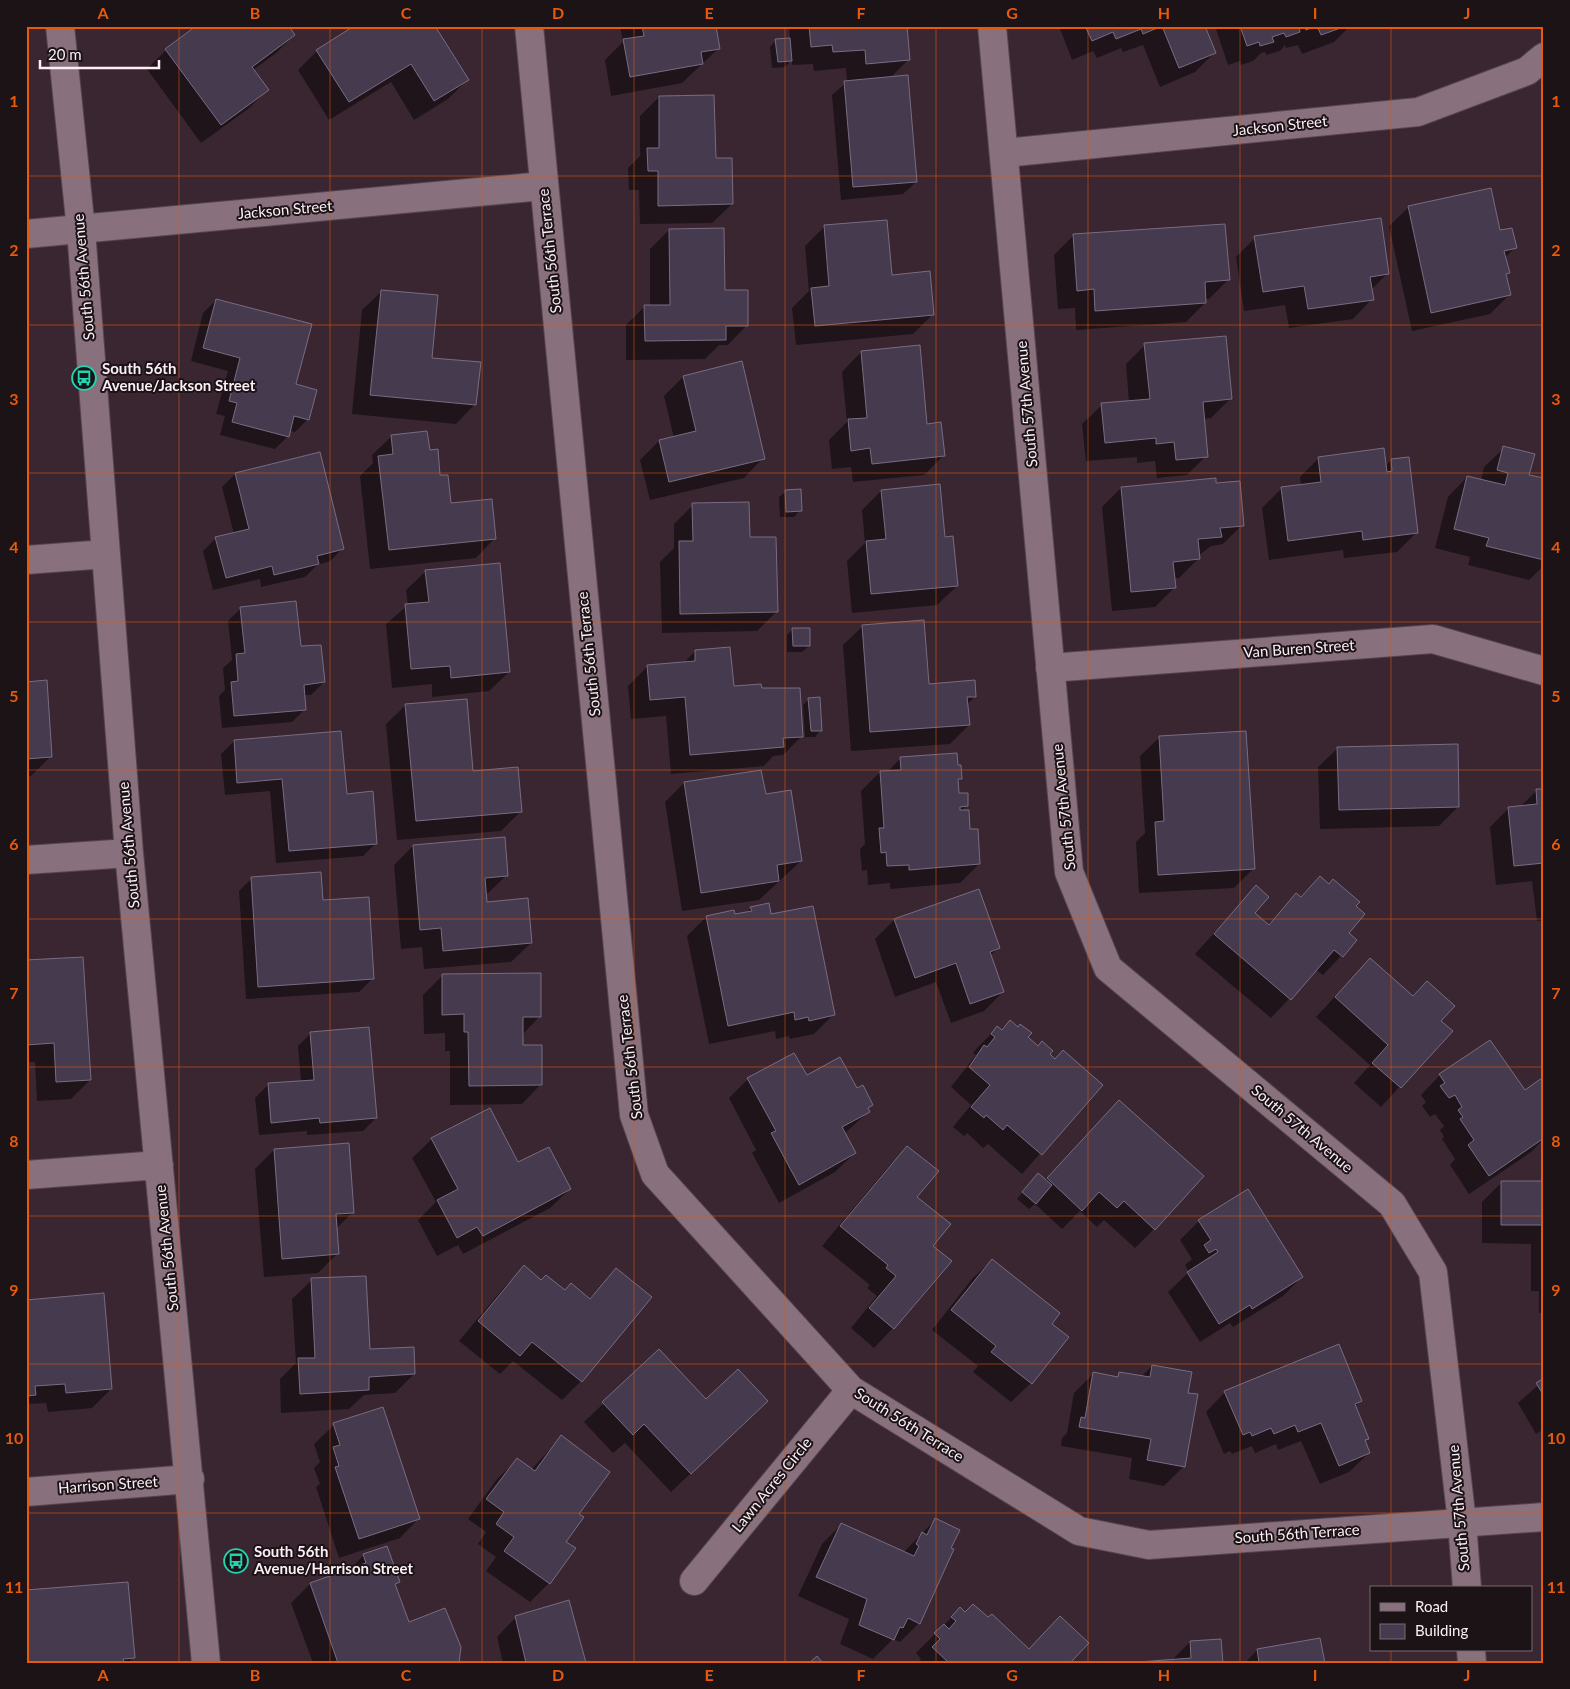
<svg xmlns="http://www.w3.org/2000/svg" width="1570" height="1689" viewBox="0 0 1570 1689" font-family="Lato,sans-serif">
  <rect width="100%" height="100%" fill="#3a2631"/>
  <path fill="#0007" d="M357,26L467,80L448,99L414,120L391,82L329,120L298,70L317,51Z
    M620,26H715L719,48L682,83L611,96L605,60L623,42Z
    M789,26H906L908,60L890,78L916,182L903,194L841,200L832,95L847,82L846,68L814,71L813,64L792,65V60L785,67L772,68L770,47L776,40L790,39Z
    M1059,26H1204L1214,53L1195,72L1160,87L1143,45L1123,52L1121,48L1097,58L1093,51L1072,60Z
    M1215,26H1350L1334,42L1302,54L1298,45L1286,48L1285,45L1280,51L1266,55L1265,52L1261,53L1253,61L1241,65L1240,61L1228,65Z
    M294,35L275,54L253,70L267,90L248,109L201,143L147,69L166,50Z
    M659,97L714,159L732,204L712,223L640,224L639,190H629L628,168L640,156V116Z
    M1409,207L1499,232L1515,247L1505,258L1509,295L1490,314L1412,331L1389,226Z
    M824,227L890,276L932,315L913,334L796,345L792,308L809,291L805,246Z
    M669,230L724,291L747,325L728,345H719L705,359L626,360V325L645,306H650V249Z
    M1074,235L1228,280L1209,299H1205V303L1186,322L1076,330L1075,308L1058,309L1054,255Z
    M1255,238L1388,273L1371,290L1372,299L1353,319L1289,328L1285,305L1244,311L1236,257Z
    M382,291L431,359L475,404L456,424L352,414L362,310Z
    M216,300L294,385L308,419L295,432L289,430L288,436L275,449L220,435L225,416L216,414L228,371L191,361L203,313Z
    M1145,345L1230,399L1211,418L1203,419L1206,456L1187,475L1157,478L1155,461L1137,463V457L1086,461L1082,424L1102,405L1129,402L1126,364Z
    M861,352L926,425L943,456L924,475L853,482L851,467L832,469L829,440L847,422L842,372Z
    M683,377L763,458L744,478L650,500L640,460L659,441L674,438L664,396Z
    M392,436L428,451L450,504L495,538L476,558L370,569L360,476L373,463L372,455Z
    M1504,448L1528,476L1544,480V565L1529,580L1468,565L1470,557L1435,548L1448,497L1467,477L1481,481L1484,467Z
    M1319,458L1385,466L1391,460L1417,532L1397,552L1344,558L1343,550L1269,560L1262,508L1282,488L1301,486L1300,477Z
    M235,474L343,548L330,561L317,565L305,577L261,587L260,579L213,590L203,551L216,538L234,534L222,487Z
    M1215,485L1242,525L1223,544L1211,546L1198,556L1199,558L1179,578H1174V588L1155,607L1112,611L1102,507L1121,488Z
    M786,491L800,510L794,517H780L779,497Z
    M881,491L944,539L957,586L937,605L852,613L847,561L865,543L862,510Z
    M693,505L776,612L757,631L662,633L660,562L674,548V524Z
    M426,571L509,672L489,691L432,697V684L392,688L386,624L408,605L406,590Z
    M241,608L299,648L324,682L311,695H304L305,709L292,722L222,728L219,696L225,690L223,668L232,660L228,621Z
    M863,626L928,685L975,697L967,704L969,725L950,744L851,751L843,645Z
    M793,629L809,646L802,652H787V635Z
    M695,651L733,687L761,690L802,736L783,755L773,756L764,766L671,774L666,716L631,719L628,686L648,666L684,663Z
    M26,683L50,757L31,776H26Z
    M809,699L821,730L815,737H805L803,705Z
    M406,705L472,772L520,812L501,831L397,840L386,724Z
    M1160,737L1253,869L1234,888L1139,893L1136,842L1145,833L1140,756Z
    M234,741L345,795L376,843L363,856L276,863L270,791L225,795L221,754Z
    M1338,748L1458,807L1439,826L1320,829L1318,767Z
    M901,758L961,779L957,782L958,794L967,805L961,812L979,864L960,883L890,889V883L868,885L867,870L862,871L860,849L865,844L861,791L880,772H887Z
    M684,783L765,795L801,861L759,900L682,911L665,802Z
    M1544,790V920L1537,921L1532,881L1496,885L1490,827L1509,808L1520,807L1536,791Z
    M413,846L507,875L486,895V903L531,943L511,962L424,969L422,947L401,949L394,865Z
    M1320,877L1354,906L1348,933L1356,940L1323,975L1316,970L1271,1018L1195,954L1256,887L1253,913L1267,926L1297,895L1300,897Z
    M252,878L322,901L372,979L359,992L246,999L239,891Z
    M979,891L998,948L990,956L1003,992L984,1011L951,1023L936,982L895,997L875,939L894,920Z
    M751,908L770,916L833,1015L814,1034L790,1039L789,1036L776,1039L775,1031L709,1044L687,936L706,917L745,914Z
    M1370,959L1451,1031L1381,1107L1354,1083L1370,1065L1316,1017Z
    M26,962L90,1080L71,1099L37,1101L35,1062H26Z
    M442,976L540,1016L522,1035V1046L541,1084L522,1104L450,1105V1051H445V1033L424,1034L423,995Z
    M1010,1022L1055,1061L1101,1085L1022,1174L988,1144L983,1148L967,1133L964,1136L953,1127L971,1105L951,1087L976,1055L973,1053L978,1047L997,1028L1001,1031Z
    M311,1033L376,1118L363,1131L307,1135V1131L259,1135L255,1098L268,1085L301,1082L298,1046Z
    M1440,1075L1525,1092L1544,1082V1139L1531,1152L1469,1194L1450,1165L1455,1159L1442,1139L1444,1137L1440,1130L1444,1126L1435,1114L1430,1117L1422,1106L1426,1102L1421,1095Z
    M806,1077L856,1089L872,1104L867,1109L868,1112L844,1134L855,1153L835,1172L779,1203L752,1153L756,1150L729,1098L748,1079Z
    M1119,1101L1154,1229L1135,1248L1104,1220L1097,1227L1080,1211L1062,1229L1035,1204L1029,1209L1017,1199L1032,1181L1045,1180Z
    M432,1139L518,1164L570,1189L550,1208L463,1254L458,1245L437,1256L418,1220L436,1202L412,1158Z
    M907,1148L915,1197L932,1246L893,1328L874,1348L851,1328L877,1296L867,1288L870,1285L822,1246L888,1167Z
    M274,1150L353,1212L336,1229L338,1253L318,1273L264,1277L255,1169Z
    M1502,1182H1544V1313H1539V1291H1531V1244L1482,1243V1202Z
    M1199,1221L1302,1277L1283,1296L1233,1327L1230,1323L1200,1342L1168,1292L1189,1272L1185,1265L1192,1259L1180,1240Z
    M992,1260L1050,1324L1031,1383L1011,1402L973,1372L978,1366L932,1330L972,1279Z
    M524,1267L541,1281L588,1300L616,1270L581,1381L562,1400L513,1361L500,1374L459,1341L505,1286Z
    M312,1280L369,1351L414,1374L395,1393L364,1395L349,1409L281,1413L280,1379L296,1363L292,1299Z
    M26,1301L111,1389L92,1408L48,1412L46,1403L26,1404Z
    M659,1351L706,1400L747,1420L671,1492L625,1443L613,1453L584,1422Z
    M1152,1366L1187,1394L1184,1466L1164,1486L1129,1479L1132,1458L1061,1446L1062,1438L1067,1433L1074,1393L1093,1374L1115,1378L1119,1374L1141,1377Z
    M1544,1380V1429L1536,1434L1518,1403Z
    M1225,1392L1361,1400L1355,1407L1368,1438L1364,1442L1369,1453L1349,1472L1320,1484L1301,1441L1278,1450L1276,1444L1255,1453L1252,1446L1232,1454L1230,1451L1224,1454L1206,1412Z
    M334,1425L419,1518L400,1538L339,1558L316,1487L320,1484L314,1468L320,1462L314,1444Z
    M561,1437L577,1514L549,1583L530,1602L486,1571L496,1557L478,1544L486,1532L468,1519L497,1479L517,1460L531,1470Z
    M935,1520L919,1623L900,1642L893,1639L873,1659L840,1644L849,1619L798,1596L822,1544L841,1525L903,1553Z
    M364,1555L398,1582L394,1586L408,1624L458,1663H313L291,1603L310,1584L349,1570Z
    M26,1591L133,1658L128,1663H26Z
    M960,1609L1029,1650L1068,1663H918L921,1659L916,1653Z
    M516,1617L584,1663H503L497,1637Z
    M1319,1639L1324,1663H1245L1257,1650Z
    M1190,1642L1221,1663L1172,1660Z"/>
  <path fill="#463b4e" stroke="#786c81" d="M196,26H289L295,35L252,67L269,90L221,125L165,49Z
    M354,26H435L469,80L434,101L411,64L349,102L316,50Z
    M642,26H716L720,49L701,52L703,64L630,77L623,39L644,36Z
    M809,26H907L910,60L866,64L865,50L833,52L832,45L811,47Z
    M1085,26H1205L1216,53L1179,68L1162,26L1143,34L1141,29L1116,39L1113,32L1092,41Z
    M1240,26H1299L1300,32L1286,37L1284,33L1272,37L1274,42L1260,46L1259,42L1247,46Z
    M1304,26H1317L1306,30Z
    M1317,26H1346L1321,35Z
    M790,38L792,61L778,62L775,39Z
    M908,75L917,182L853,187L844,81Z
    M714,95L716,158H732L733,204L658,206V171H648L647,148H659V96Z
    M1491,188L1500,230L1512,228L1517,248L1504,251L1510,273L1506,274L1511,295L1431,313L1408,206Z
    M1381,218L1389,274L1370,277L1374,300L1308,309L1304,286L1263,292L1254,236Z
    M887,220L892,275L930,271L934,315L815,326L811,288L829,286L824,225Z
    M1225,224L1230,280L1205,282L1206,303L1095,311L1094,289L1077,291L1073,234Z
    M724,228L725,290H748V326H726V340L645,341L644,305H670L669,229Z
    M381,290L438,295L432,358L481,362L476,405L370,395Z
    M216,299L312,324L296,384L317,390L309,420L294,416L289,437L232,422L237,403L229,401L240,358L203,348Z
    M1226,336L1232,399L1203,402L1208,457L1176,460L1174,442L1156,444V438L1105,443L1101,403L1150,399L1144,343Z
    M920,345L927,424L941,422L945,456L872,464L870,448L851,451L848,419L867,418L861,351Z
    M742,361L765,459L669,482L659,440L696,431L683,376Z
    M427,431L430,450L438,449L440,475H448L451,503L492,499L496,539L389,550L378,456L393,454L391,435Z
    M1503,446L1535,454L1529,475L1544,478V560L1486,546L1489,538L1454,529L1467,476L1505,485L1508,473L1497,470Z
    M1384,448L1387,472L1392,471L1391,459L1409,457L1418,533L1363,540L1362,531L1288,541L1281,487L1321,482L1318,457Z
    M320,452L344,549L317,556L319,564L274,575L272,566L226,578L215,537L249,529L235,473Z
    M1216,478V483L1240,481L1244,526L1220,528L1222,537L1198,539L1200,559L1173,562L1176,588L1131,592L1121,487Z
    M940,484L945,537L953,536L958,586L871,594L866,541L886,539L881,490Z
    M801,489L802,511L786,512L785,490Z
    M749,502L750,537H776L778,612L680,614L679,541H693L692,503Z
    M500,563L510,672L451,678L450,666L411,669L405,604L429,602L425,570Z
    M296,601L301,646L321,645L325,682L304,685L306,710L234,716L231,682L238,681L236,654L245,653L240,607Z
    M924,620L929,684L975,680L976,697H967L970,725L870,732L862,625Z
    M792,628H810V646H793Z
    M730,647L734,686L761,684L762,688H800L803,737L783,738L784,747L690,755L685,697L650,700L647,665L695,661V650Z
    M47,680L52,757L26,759V682Z
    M820,697L822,731H811L808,698Z
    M467,699L473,771L518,767L522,812L416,821L405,704Z
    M341,731L347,794L373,791L377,844L289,851L282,779L237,783L234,740Z
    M1246,731L1255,869L1158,875L1155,822L1164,821L1159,736Z
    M1458,744L1459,807L1339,810L1337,747Z
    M957,753L958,765H961L962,779H958L959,793H968V806L960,807V810H969L970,829H978L980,864L909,870V865L887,866L886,852L881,853L879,828H884L880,771L901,770L900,757Z
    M761,770L766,794L791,790L802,861L777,865L779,881L701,893L684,782Z
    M1536,789H1544V863L1514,866L1508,807L1537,804Z
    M505,837L508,876L485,878L487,902L528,898L532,943L443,951L441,928L420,930L413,845Z
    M321,872L323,900L369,897L374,979L258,987L251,877Z
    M1320,876L1329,884L1333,879L1360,902L1356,906L1365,914L1349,933L1357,940L1343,957L1334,950L1291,1000L1214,934L1256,885L1269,897L1255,913L1269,925L1296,893L1301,897Z
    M979,889L1000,948L990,952L1004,992L970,1004L956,963L915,978L894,919Z
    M769,903L771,914L813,906L835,1015L809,1021L808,1017L795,1020L794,1012L728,1026L706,916L734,910L735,914L752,911L750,907Z
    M83,957L91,1080L56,1082L54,1043L26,1045V960Z
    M1370,958L1413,996L1427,981L1455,1006L1441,1021L1453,1031L1401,1088L1372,1063L1388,1045L1335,997Z
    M541,973V1017H523V1045H542V1085L469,1086L468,1032H464V1014L442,1015V974Z
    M1010,1020L1018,1027L1020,1024L1032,1033L1028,1037L1038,1046L1042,1041L1053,1051L1050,1054L1055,1059L1063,1050L1103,1085L1042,1155L1007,1125L1003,1130L986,1115L984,1118L971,1107L990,1085L969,1067L984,1045L987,1047L995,1037L991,1034L997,1026L1002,1030Z
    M369,1027L377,1118L320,1123L319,1118L271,1123L268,1083L314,1080L310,1032Z
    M1490,1040L1525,1090L1542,1078L1544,1080V1138L1489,1176L1468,1145L1474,1140L1460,1119L1463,1117L1458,1110L1462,1107L1455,1095L1449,1098L1440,1086L1445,1083L1439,1074Z
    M794,1053L807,1075L840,1057L857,1088L863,1085L873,1105L868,1108L870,1112L842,1127L856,1153L799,1185L771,1133L776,1131L747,1078Z
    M1119,1100L1204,1176L1155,1230L1124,1201L1117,1208L1099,1192L1082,1211L1047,1178Z
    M490,1108L518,1162L549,1147L571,1189L483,1236L477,1227L457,1238L437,1200L458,1189L431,1138Z
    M349,1143L354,1213L336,1214L339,1254L282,1259L274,1149Z
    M907,1146L939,1171L917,1197L951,1224L933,1246L952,1261L894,1329L869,1308L896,1276L886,1268L888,1265L840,1226Z
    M1038,1173L1052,1185L1036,1204L1022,1192Z
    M1501,1181H1544V1225H1501Z
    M1248,1189L1303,1277L1252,1309L1250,1305L1219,1324L1187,1272L1218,1252L1216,1249L1209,1253L1204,1245L1211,1240L1198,1220Z
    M992,1259L1060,1313L1052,1324L1069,1337L1032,1384L991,1352L996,1346L951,1310Z
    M524,1265L541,1280L546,1275L565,1290L571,1283L590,1299L616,1268L652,1297L582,1382L532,1342L520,1356L478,1321Z
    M366,1276L370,1349L414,1347L415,1374L369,1377V1390L300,1394L298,1358H315L311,1278Z
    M104,1293L112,1389L66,1393L65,1384L35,1386L36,1395L26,1396V1300Z
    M1339,1344L1362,1401L1355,1404L1369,1439L1365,1440L1370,1453L1339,1466L1321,1423L1298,1432L1295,1425L1274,1434L1271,1428L1252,1436L1250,1432L1243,1435L1224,1391Z
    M659,1349L706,1399L738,1369L768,1401L691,1474L644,1424L633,1435L602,1402Z
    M1152,1365L1192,1372L1188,1393L1198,1394L1185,1467L1147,1460L1151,1439L1079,1427L1081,1417L1085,1418L1093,1372L1118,1377L1119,1372L1150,1377Z
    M1544,1378V1396L1536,1383Z
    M383,1407L420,1519L359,1539L335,1467L339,1466L333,1447L340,1445L333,1423Z
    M561,1435L610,1472L579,1514L584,1517L566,1542L576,1548L550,1584L504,1551L514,1537L496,1524L504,1512L486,1499L517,1458L535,1471Z
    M935,1518L960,1530L951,1548L954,1549L920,1624L908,1618L903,1628L900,1627L894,1640L859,1625L867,1599L816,1577L841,1523L914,1556L919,1546L916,1544L922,1532L927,1535Z
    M387,1546L400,1582L395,1584L409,1622L445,1608L461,1647L459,1663H338L310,1583L366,1563L363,1554Z
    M128,1582L135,1658L123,1659L124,1663H27L26,1590Z
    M569,1600L586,1663H526L515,1616Z
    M973,1604L988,1617L992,1614L1029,1649L1060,1616L1089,1643L1070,1663H949L932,1647L940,1639L934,1633L944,1624L949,1629L956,1621L951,1617L960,1607L965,1612Z
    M1320,1638L1325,1663H1259L1257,1649Z
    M1221,1639L1223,1663H1126L1191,1658L1190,1641Z
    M817,1656L823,1663H809Z"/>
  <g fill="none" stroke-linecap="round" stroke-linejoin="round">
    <g stroke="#55454e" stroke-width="30">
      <path id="minor" d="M60,26L81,230L129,853L206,1663
        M529,26L634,1115L655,1174L851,1390L1079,1531L1149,1545L1544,1517
        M992,26L1069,872L1108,968L1392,1204L1433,1272L1462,1522L1467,1588
        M1004,153L1418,112L1527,71L1544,57
        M26,234L543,186
        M26,560L106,554
        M1050,668L1433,639L1544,671
        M26,860L129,853
        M26,1175L159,1165
        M26,1492L190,1479
        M694,1581L851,1390
        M1471,1650L1472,1663"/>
    </g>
    <use href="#minor" stroke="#88707d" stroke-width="28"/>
  </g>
  <path fill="none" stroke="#e8590c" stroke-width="1" stroke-opacity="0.55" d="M179,26V1663M330,26V1663M482,26V1663M634,26V1663M785,26V1663M936,26V1663M1088,26V1663M1240,26V1663M1391,26V1588M26,176H1544M26,325H1544M26,473H1544M26,622H1544M26,770H1544M26,919H1544M26,1067H1544M26,1216H1544M26,1364H1544M26,1513H1544M1391,1650V1663"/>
  <defs>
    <g id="bus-ring" transform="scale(1.25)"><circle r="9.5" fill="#1c1317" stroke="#20d5b0" stroke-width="1.5"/><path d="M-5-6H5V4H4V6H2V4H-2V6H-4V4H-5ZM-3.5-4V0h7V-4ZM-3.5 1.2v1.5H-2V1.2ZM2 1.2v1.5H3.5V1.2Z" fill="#20d5b0"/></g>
  </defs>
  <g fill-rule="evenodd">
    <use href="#bus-ring" x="84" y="378"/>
    <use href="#bus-ring" x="236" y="1561"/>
  </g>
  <g text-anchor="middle" stroke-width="4" stroke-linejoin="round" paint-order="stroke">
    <g font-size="15" fill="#fbeef5" stroke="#1c1317">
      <text transform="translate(1280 126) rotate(-6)" y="5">Jackson Street</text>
      <text transform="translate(285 210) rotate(-5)" y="5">Jackson Street</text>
      <text transform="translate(550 251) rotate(-96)" y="5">South 56th Terrace</text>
      <text transform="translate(84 277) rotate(-95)" y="5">South 56th Avenue</text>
      <text transform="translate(1027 404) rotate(-95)" y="5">South 57th Avenue</text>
      <text transform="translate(1299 649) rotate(-4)" y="5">Van Buren Street</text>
      <text transform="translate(589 654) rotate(-96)" y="5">South 56th Terrace</text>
      <text transform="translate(1064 807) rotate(-96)" y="5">South 57th Avenue</text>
      <text transform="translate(129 845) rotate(-95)" y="5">South 56th Avenue</text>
      <text transform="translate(630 1057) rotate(-97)" y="5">South 56th Terrace</text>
      <text transform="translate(1302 1129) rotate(40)" y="5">South 57th Avenue</text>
      <text transform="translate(167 1248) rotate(-96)" y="5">South 56th Avenue</text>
      <text transform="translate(909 1425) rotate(32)" y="5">South 56th Terrace</text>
      <text transform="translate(108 1485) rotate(-4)" y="5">Harrison Street</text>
      <text transform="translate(772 1485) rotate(-51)" y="5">Lawn Acres Circle</text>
      <text transform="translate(1459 1508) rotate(-95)" y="5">South 57th Avenue</text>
      <text transform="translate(1297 1534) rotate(-4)" y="5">South 56th Terrace</text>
    </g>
    <g font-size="15" font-weight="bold" fill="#fbeef5" stroke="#1c1317" text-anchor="start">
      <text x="102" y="374">South 56th<tspan x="102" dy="17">Avenue/Jackson Street</tspan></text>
      <text x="254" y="1557">South 56th<tspan x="254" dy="17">Avenue/Harrison Street</tspan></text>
    </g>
  </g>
  <rect width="1570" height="1689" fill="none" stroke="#1c1317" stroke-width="55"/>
  <rect x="1370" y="1586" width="162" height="65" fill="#1c1317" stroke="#756b70"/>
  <rect x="1380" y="1603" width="25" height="8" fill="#88707d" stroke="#756b70"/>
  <text x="1415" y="1612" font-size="15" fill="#fbeef5">Road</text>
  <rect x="1380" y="1624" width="25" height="15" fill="#463b4e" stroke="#756b70"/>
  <text x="1415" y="1636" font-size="15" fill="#fbeef5">Building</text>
  <path d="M40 60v8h119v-8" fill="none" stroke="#fbeef5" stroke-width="2.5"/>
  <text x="48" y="60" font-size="15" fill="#fbeef5" stroke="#1c1317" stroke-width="4" paint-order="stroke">20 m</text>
  <rect x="28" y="28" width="1514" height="1634" fill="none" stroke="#e8590c" stroke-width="2"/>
  <g font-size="16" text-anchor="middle" font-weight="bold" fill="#e8590c">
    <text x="103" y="19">A</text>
    <text x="255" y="19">B</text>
    <text x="406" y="19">C</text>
    <text x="558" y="19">D</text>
    <text x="709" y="19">E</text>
    <text x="861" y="19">F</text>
    <text x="1012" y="19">G</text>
    <text x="1164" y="19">H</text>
    <text x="1315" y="19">I</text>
    <text x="1467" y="19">J</text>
    <text x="14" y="107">1</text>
    <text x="1556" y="107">1</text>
    <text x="14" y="256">2</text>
    <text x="1556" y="256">2</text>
    <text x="14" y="405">3</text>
    <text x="1556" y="405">3</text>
    <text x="14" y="553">4</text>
    <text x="1556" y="553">4</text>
    <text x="14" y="702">5</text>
    <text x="1556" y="702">5</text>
    <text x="14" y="850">6</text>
    <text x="1556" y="850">6</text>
    <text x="14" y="999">7</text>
    <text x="1556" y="999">7</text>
    <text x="14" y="1147">8</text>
    <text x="1556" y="1147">8</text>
    <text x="14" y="1296">9</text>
    <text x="1556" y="1296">9</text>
    <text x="14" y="1444">10</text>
    <text x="1556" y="1444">10</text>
    <text x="14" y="1593">11</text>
    <text x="1556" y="1593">11</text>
    <text x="103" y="1681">A</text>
    <text x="255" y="1681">B</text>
    <text x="406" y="1681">C</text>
    <text x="558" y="1681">D</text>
    <text x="709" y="1681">E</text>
    <text x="861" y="1681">F</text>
    <text x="1012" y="1681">G</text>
    <text x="1164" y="1681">H</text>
    <text x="1315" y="1681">I</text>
    <text x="1467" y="1681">J</text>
  </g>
</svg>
